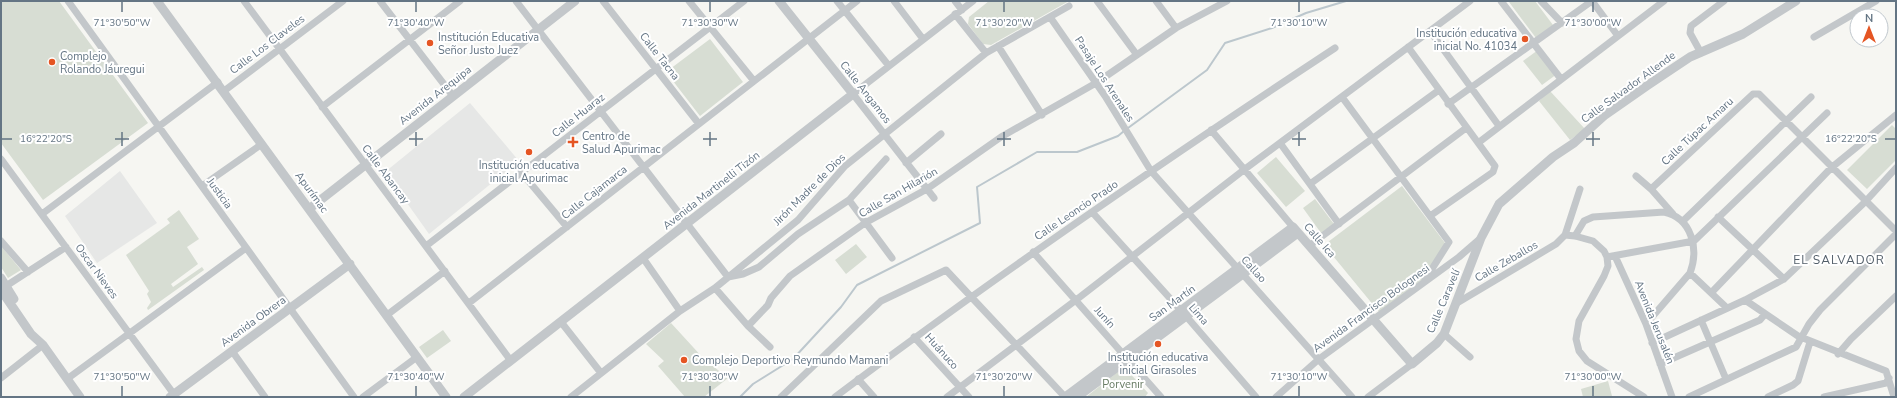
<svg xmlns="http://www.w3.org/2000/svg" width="1897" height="398" viewBox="0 0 1897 398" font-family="'Nunito Sans',sans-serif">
  <rect width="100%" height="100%" fill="#f6f6f2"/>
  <path fill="#e6e7e6" d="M470,103L519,161L429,234L385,172Z
    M120,171L157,223L97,263L65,216Z"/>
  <path fill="#d7ddd3" d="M1,1H59L148,123L43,200L1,143Z
    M989,1H1069L991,45L983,44L968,24L969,17Z
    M1510,1H1535L1553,25L1536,38L1509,2Z
    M710,39L743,82L700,116L666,72Z
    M1538,50L1557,74L1542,85L1523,61Z
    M1550,91L1585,129L1570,140L1539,101Z
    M1892,125L1896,129V160L1867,189L1847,170Z
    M1276,157L1305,191L1286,207L1257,173Z
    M1402,186L1445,243L1421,282L1379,312L1324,245Z
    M1315,199L1334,224L1321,233L1303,208Z
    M179,210L199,239L187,247L198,264L171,284L173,287L202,267L204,270L148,310L147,308L151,302L147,294L149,291L126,255L170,223L167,219Z
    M856,244L867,257L846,274L835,260Z
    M1,246L21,270L8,278L1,267Z
    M671,323L704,359L728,378L704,397H685L658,366L664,361L646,344Z
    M443,330L451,341L427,358L419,347Z
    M1124,367L1148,393L1145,397H1086Z
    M1608,381L1612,396L1583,397L1581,389Z"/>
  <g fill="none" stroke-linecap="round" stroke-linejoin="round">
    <path stroke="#bcc7cd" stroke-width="2" d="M1128,128L1207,70L1225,43L1272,28L1306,13L1346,1
      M740,397L753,384L793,359L841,307L857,285L980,223L977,187L1037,152H1077L1118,136L1124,131"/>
    <path stroke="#c3c7ca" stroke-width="7" d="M68,1L354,397
      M244,1L511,361
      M380,1L453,96
      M516,1L728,277L743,274L759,267L798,234L849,200L886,159
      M603,1L699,124
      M689,1L754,81
      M837,1L889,66
      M894,1L923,39
      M955,1L962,10
      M1097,1L1137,55
      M1156,1L1176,28
      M1501,1L1561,79
      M1541,1L1562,23
      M1592,1L1618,36
      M955,14L986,53
      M1050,17L1105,96L1151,171L1352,397
      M1430,31L1499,126
      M1814,37L1876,1
      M998,46L1042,115
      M1408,47L1495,166L1493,172L1430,216
      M1701,53L1690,33L1691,26L1724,1
      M224,91L343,1
      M1342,97L1449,242L1425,280
      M1448,104L1592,1
      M322,107L460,1
      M1211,130L1293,227
      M1280,143L1339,224
      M1478,143L1664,1
      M1,159L176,397
      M906,163L941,134
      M521,172L567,227
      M1636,176L1651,189L1673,214
      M1310,184L1439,90
      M202,186L262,144
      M1651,189L1753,94H1759L1896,231
      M934,198L853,94L973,1
      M849,200L892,258
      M1092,212L1186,316L1256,397
      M42,214L218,82
      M1718,217L1784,279
      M1683,221L1811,97
      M1565,235L1575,236L1593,241L1604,251L1607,257L1608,266L1604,276L1579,321L1576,339L1579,351L1587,361L1644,397
      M1575,236L1584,221L1593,217L1664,212C1692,218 1699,249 1690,273L1646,324
      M1,241L28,272
      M426,246L744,1
      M1309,246L1466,128
      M1033,252L1161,397
      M1615,256L1646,324L1672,397
      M1607,257L1694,241L1827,113
      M643,258L680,311
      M1690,273L1727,308
      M1,287L6,286L66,247
      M715,288L748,326L770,347
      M1712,292L1831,168L1896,115
      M1745,300L1798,336L1886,371L1894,397
      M469,303L857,1
      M1457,303L1556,244L1565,235L1580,189
      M387,315L445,271
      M1701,320L1726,379
      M561,322L601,373
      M748,326L768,305L771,298L790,276L865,223L927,189L1001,137L1096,83L1176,28L1227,1
      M1444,334L1470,357
      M914,337L969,397
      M1652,343L1745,300L1784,279L1865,202L1896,168
      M232,351L265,397
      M1838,354L1851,339L1896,296
      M1660,364L1760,320L1765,314
      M1,378L43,345
      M67,379L246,248
      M858,379L874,397
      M363,397L417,357
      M571,397L680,311L715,288L798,220L845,166L986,53L1069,6
      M781,397L881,301L946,270L1065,397
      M835,397C997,275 1165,160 1335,48
      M947,397L1076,300L1245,169L1470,1
      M1276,397L1319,359L1459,257L1481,238
      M1368,397L1412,364
      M1689,397L1796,347L1809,324L1820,310L1896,234
      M1768,397L1793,385L1798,381L1810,342
      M1824,397L1886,383L1889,378"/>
    <path stroke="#c3c7ca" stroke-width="9" d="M157,1L446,397
      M309,209L575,1
      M1,278L14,299
      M1,290L31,334L43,345L80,397
      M170,397L350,264
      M464,397L853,94L779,1
      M1065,397L1293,227L1412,364L1437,343L1444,334L1481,238L1499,204L1553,157L1574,143L1605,115L1648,85L1690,57L1743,34L1796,1
      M1077,397L1298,233"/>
  </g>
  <path fill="none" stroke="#647584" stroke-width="1.5" d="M122,2V12M416,2V12M710,2V12M1004,2V12M1299,2V12M1593,2V12M122,132V146M416,132V146M710,132V146M1004,132V146M1299,132V146M1593,132V146M2,139H12M115,139H129M409,139H423M703,139H717M997,139H1011M1292,139H1306M1586,139H1600M1885,139H1895M122,386V396M416,386V396M710,386V396M1004,386V396M1299,386V396M1593,386V396"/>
  <g fill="#e55523" stroke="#fff" stroke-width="1.5">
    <circle cx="1525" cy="39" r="4"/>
    <circle cx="430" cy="43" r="4"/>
    <circle cx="52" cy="62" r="4"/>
    <path d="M571 136h4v4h4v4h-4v4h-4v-4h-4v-4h4z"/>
    <circle cx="529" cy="152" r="4"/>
    <circle cx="1158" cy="344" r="4"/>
    <circle cx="684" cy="360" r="4"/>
  </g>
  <g text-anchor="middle" stroke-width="4" stroke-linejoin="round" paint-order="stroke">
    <g font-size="11" fill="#647584" stroke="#fff" text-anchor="start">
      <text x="1517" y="37" text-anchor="end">Institución educativa<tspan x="1517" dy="13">inicial No. 41034</tspan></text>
      <text x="438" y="41">Institución Educativa<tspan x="438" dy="13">Señor Justo Juez</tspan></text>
      <text x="60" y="60">Complejo<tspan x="60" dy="13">Rolando Jáuregui</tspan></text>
      <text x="582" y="140">Centro de<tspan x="582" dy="13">Salud Apurimac</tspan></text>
      <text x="529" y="169" text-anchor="middle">Institución educativa<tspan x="529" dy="13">inicial Apurimac</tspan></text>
      <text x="1158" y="361" text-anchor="middle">Institución educativa<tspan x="1158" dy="13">inicial Girasoles</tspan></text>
      <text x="692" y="364">Complejo Deportivo Reymundo Mamani</text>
    </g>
    <g font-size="11" fill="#647584" stroke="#fff">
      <text transform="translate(267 44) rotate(-37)" y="4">Calle Los Claveles</text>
      <text transform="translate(660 56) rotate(52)" y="4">Calle Tacna</text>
      <text transform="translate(1105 79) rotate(57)" y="4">Pasaje Los Arenales</text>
      <text transform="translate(1628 87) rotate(-36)" y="4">Calle Salvador Allende</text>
      <text transform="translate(866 92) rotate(52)" y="4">Calle Angamos</text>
      <text transform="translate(435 95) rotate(-38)" y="4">Avenida Arequipa</text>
      <text transform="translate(578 115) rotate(-38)" y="4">Calle Huaraz</text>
      <text transform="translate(1697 131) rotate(-43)" y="4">Calle Túpac Amaru</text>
      <text transform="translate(386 174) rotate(53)" y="4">Calle Abancay</text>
      <text transform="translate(809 189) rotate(-45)" y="4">Jirón Madre de Dios</text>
      <text transform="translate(711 190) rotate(-38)" y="4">Avenida Martinelli Tizón</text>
      <text transform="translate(312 192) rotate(54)" y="4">Apurímac</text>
      <text transform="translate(594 192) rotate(-38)" y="4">Calle Cajamarca</text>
      <text transform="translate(898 192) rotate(-30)" y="4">Calle San Hilarión</text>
      <text transform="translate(220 193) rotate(54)" y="4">Justicia</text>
      <text transform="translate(1076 210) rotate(-34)" y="4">Calle Leoncio Prado</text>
      <text transform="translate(1320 240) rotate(49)" y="4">Calle Ica</text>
      <text transform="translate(1506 261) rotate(-30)" y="4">Calle Zeballos</text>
      <text transform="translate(1254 269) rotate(48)" y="4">Callao</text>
      <text transform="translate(97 271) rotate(54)" y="4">Oscar Nieves</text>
      <text transform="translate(1443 301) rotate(-67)" y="4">Calle Caravelí</text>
      <text transform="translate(1172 303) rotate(-36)" y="4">San Martín</text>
      <text transform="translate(1371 308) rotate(-36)" y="4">Avenida Francisco Bolognesi</text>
      <text transform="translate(1199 314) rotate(49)" y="4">Lima</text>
      <text transform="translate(1105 317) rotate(48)" y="4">Junín</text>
      <text transform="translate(253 321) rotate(-36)" y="4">Avenida Obrera</text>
      <text transform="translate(1655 322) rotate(68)" y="4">Avenida Jerusalén</text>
      <text transform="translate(942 351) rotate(48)" y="4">Huánuco</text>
    </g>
    <g font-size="11" fill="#677b63" stroke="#fff">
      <text x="1123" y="388">Porvenir</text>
    </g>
    <g font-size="12" letter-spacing="1" fill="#525e69" stroke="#fff">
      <text x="1839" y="264">EL SALVADOR</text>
    </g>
  </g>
  <g font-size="10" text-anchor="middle" fill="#647584" stroke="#fff" stroke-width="4" stroke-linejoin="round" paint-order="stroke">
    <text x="122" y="26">71°30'50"W</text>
    <text x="416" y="26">71°30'40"W</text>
    <text x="710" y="26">71°30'30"W</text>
    <text x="1004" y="26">71°30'20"W</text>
    <text x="1299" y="26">71°30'10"W</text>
    <text x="1593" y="26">71°30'00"W</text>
    <text x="46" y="142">16°22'20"S</text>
    <text x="1851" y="142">16°22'20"S</text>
    <text x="122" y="380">71°30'50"W</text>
    <text x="416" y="380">71°30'40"W</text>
    <text x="710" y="380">71°30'30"W</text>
    <text x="1004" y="380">71°30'20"W</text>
    <text x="1299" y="380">71°30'10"W</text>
    <text x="1593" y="380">71°30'00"W</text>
  </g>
  <rect width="1897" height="398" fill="none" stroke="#647584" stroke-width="4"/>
  <g transform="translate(1869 28)"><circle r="19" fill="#ffffff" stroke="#c1c8ce"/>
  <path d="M0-3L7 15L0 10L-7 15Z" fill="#e55523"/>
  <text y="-6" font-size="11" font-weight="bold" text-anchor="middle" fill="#647584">N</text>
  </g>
</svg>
